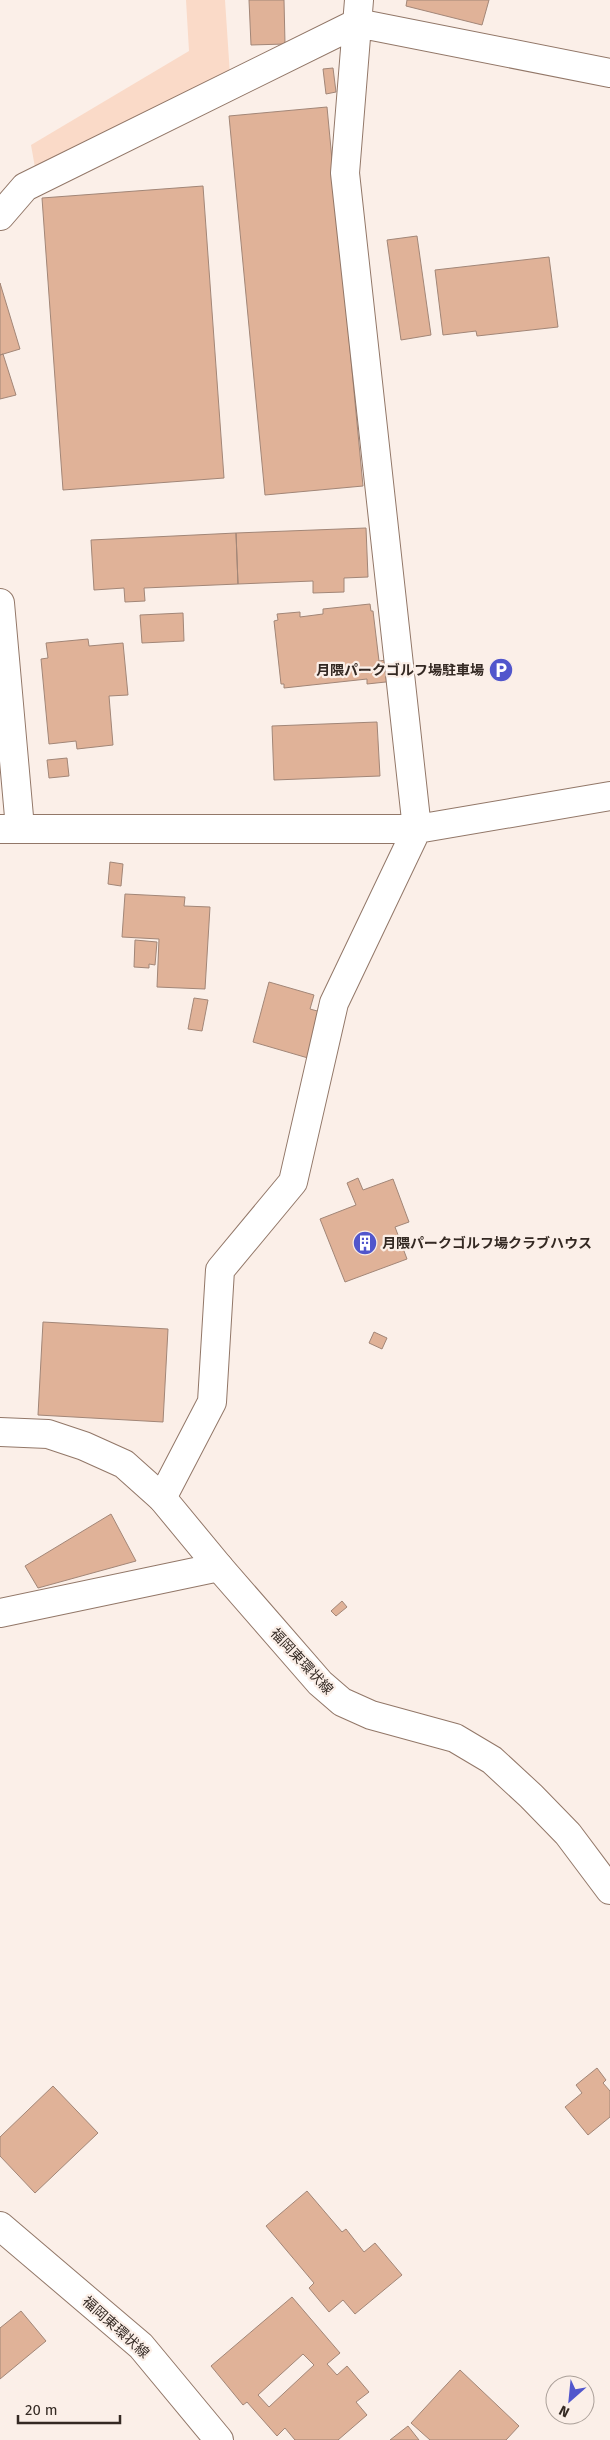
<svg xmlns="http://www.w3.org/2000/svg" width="610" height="2440" viewBox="0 0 610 2440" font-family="'Fira Sans','Noto Sans JP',sans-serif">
  <rect width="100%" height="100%" fill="#fbefe8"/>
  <path fill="#fadac8" d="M186,0H225L230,75L36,173L31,145L189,51Z"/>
  <path fill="#e0b298" stroke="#a28677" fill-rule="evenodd" d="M249,0H284L285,44L251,45Z
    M407,0H489L482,25L406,6Z
    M333,68L336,92L326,94L323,69Z
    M327,107L363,486L265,495L229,116Z
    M203,186L224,478L63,490L42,198Z
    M417,236L431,335L401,340L387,240Z
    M549,257L558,327L477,336L476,331L443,335L435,270Z
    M0,283L20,349L0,355Z
    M3,354L16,395L0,399V355Z
    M366,528L368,577L344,578V592L313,593V581L238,584L236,533Z
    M236,533L238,584L144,588L145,601L125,602L124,588L94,590L91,540Z
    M370,604L371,611H373L379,661L393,659L395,681L367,684V679L284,688V684H281L274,621L278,620L277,614L300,612V617L323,614V609Z
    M183,613L184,641L142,643L140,615Z
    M88,639L89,646L123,643L128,695L109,696L113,745L77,749L76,741L49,744L41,659L48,658L46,643Z
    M377,722L380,776L274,780L272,726Z
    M67,758L69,776L49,778L47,760Z
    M110,862L123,864L121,886L108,884Z
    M125,894L185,897L184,906L210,907L205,989L157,987L159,939L122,937Z
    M135,940L157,942L155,965L149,964V968L134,967Z
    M269,982L314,995L310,1009L321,1012L308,1058L253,1042Z
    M194,998L208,1000L202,1031L188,1029Z
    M358,1178L363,1190L393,1179L409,1222L395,1227L407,1259L345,1282L320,1219L356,1205L347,1183Z
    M43,1322L168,1329L163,1422L38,1415Z
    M374,1332L387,1338L382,1349L369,1343Z
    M111,1514L136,1561L38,1588L25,1566Z
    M342,1601L347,1607L336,1616L331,1611Z
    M597,2068L606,2080L603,2083L610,2091V2117L588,2135L565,2107L582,2093L576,2085Z
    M53,2086L98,2133L35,2193L0,2156V2137Z
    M307,2191L342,2232L346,2229L364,2252L375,2243L402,2275L355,2314L343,2300L329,2312L309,2288L314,2283L266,2226Z
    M292,2297L340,2353L327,2364L337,2375L347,2366L369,2392L356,2402L367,2415L338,2440H295L285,2428L277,2436L247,2402L243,2405L211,2366ZM303,2354L314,2365L269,2407L258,2395Z
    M21,2311L46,2341L0,2379V2328Z
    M460,2370L519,2426L506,2440H430L411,2423Z
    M408,2426L419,2440H390Z"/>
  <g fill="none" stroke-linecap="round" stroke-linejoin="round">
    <g stroke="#927768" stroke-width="30">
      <path id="minor" d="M0,216L25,187L357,23L610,73
        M0,603L20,828
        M0,829H417L610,796
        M162,1498L212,1402L220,1270L293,1182L334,1003L417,829L345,173L359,0
        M0,1613L219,1567
        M0,2226L141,2346L219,2440"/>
    </g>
    <g stroke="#927768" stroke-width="30">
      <path id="major" d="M0,1432L48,1434L84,1446L124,1464L162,1498L219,1567L320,1683L342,1702L371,1715L455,1738L492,1760L531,1796L568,1834L610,1890"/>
    </g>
    <use href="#minor" stroke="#fff" stroke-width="28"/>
    <use href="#major" stroke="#fff" stroke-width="28"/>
  </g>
  <defs>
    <g id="parking-disc" transform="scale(1.25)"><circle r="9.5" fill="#5156cc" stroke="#fbefe8"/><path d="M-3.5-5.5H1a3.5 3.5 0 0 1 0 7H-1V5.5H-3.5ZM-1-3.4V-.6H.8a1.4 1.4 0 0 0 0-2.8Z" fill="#fff"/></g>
    <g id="building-disc" transform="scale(1.25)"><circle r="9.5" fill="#5156cc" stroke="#fbefe8"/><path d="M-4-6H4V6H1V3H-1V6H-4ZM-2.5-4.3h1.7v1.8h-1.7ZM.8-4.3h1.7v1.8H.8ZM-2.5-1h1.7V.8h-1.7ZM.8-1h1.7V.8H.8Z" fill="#fff"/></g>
  </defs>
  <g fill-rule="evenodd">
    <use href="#parking-disc" x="501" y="670"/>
    <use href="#building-disc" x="365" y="1243"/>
  </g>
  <g text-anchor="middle" stroke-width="4.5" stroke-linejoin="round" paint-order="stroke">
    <g font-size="14" font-weight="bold" fill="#342923" stroke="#fbefe8" text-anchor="end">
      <text x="484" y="675">月隈パークゴルフ場駐車場</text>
      <text x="382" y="1248" text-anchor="start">月隈パークゴルフ場クラブハウス</text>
    </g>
    <g font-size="14" fill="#342923" stroke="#fbefe8">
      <text transform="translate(302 1661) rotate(47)" y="5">福岡東環状線</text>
      <text transform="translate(116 2327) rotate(42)" y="5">福岡東環状線</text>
    </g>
  </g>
  <g transform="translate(570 2400) rotate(207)"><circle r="24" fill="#fbefe8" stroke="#aba099"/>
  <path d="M0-4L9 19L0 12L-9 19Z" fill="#5156cc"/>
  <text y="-8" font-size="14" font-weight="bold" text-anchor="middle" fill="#342923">N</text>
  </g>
  <path d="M18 2415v8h102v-8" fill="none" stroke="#342923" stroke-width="2.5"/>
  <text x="25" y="2415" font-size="15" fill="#342923" stroke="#fbefe8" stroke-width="4" paint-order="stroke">20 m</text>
</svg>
